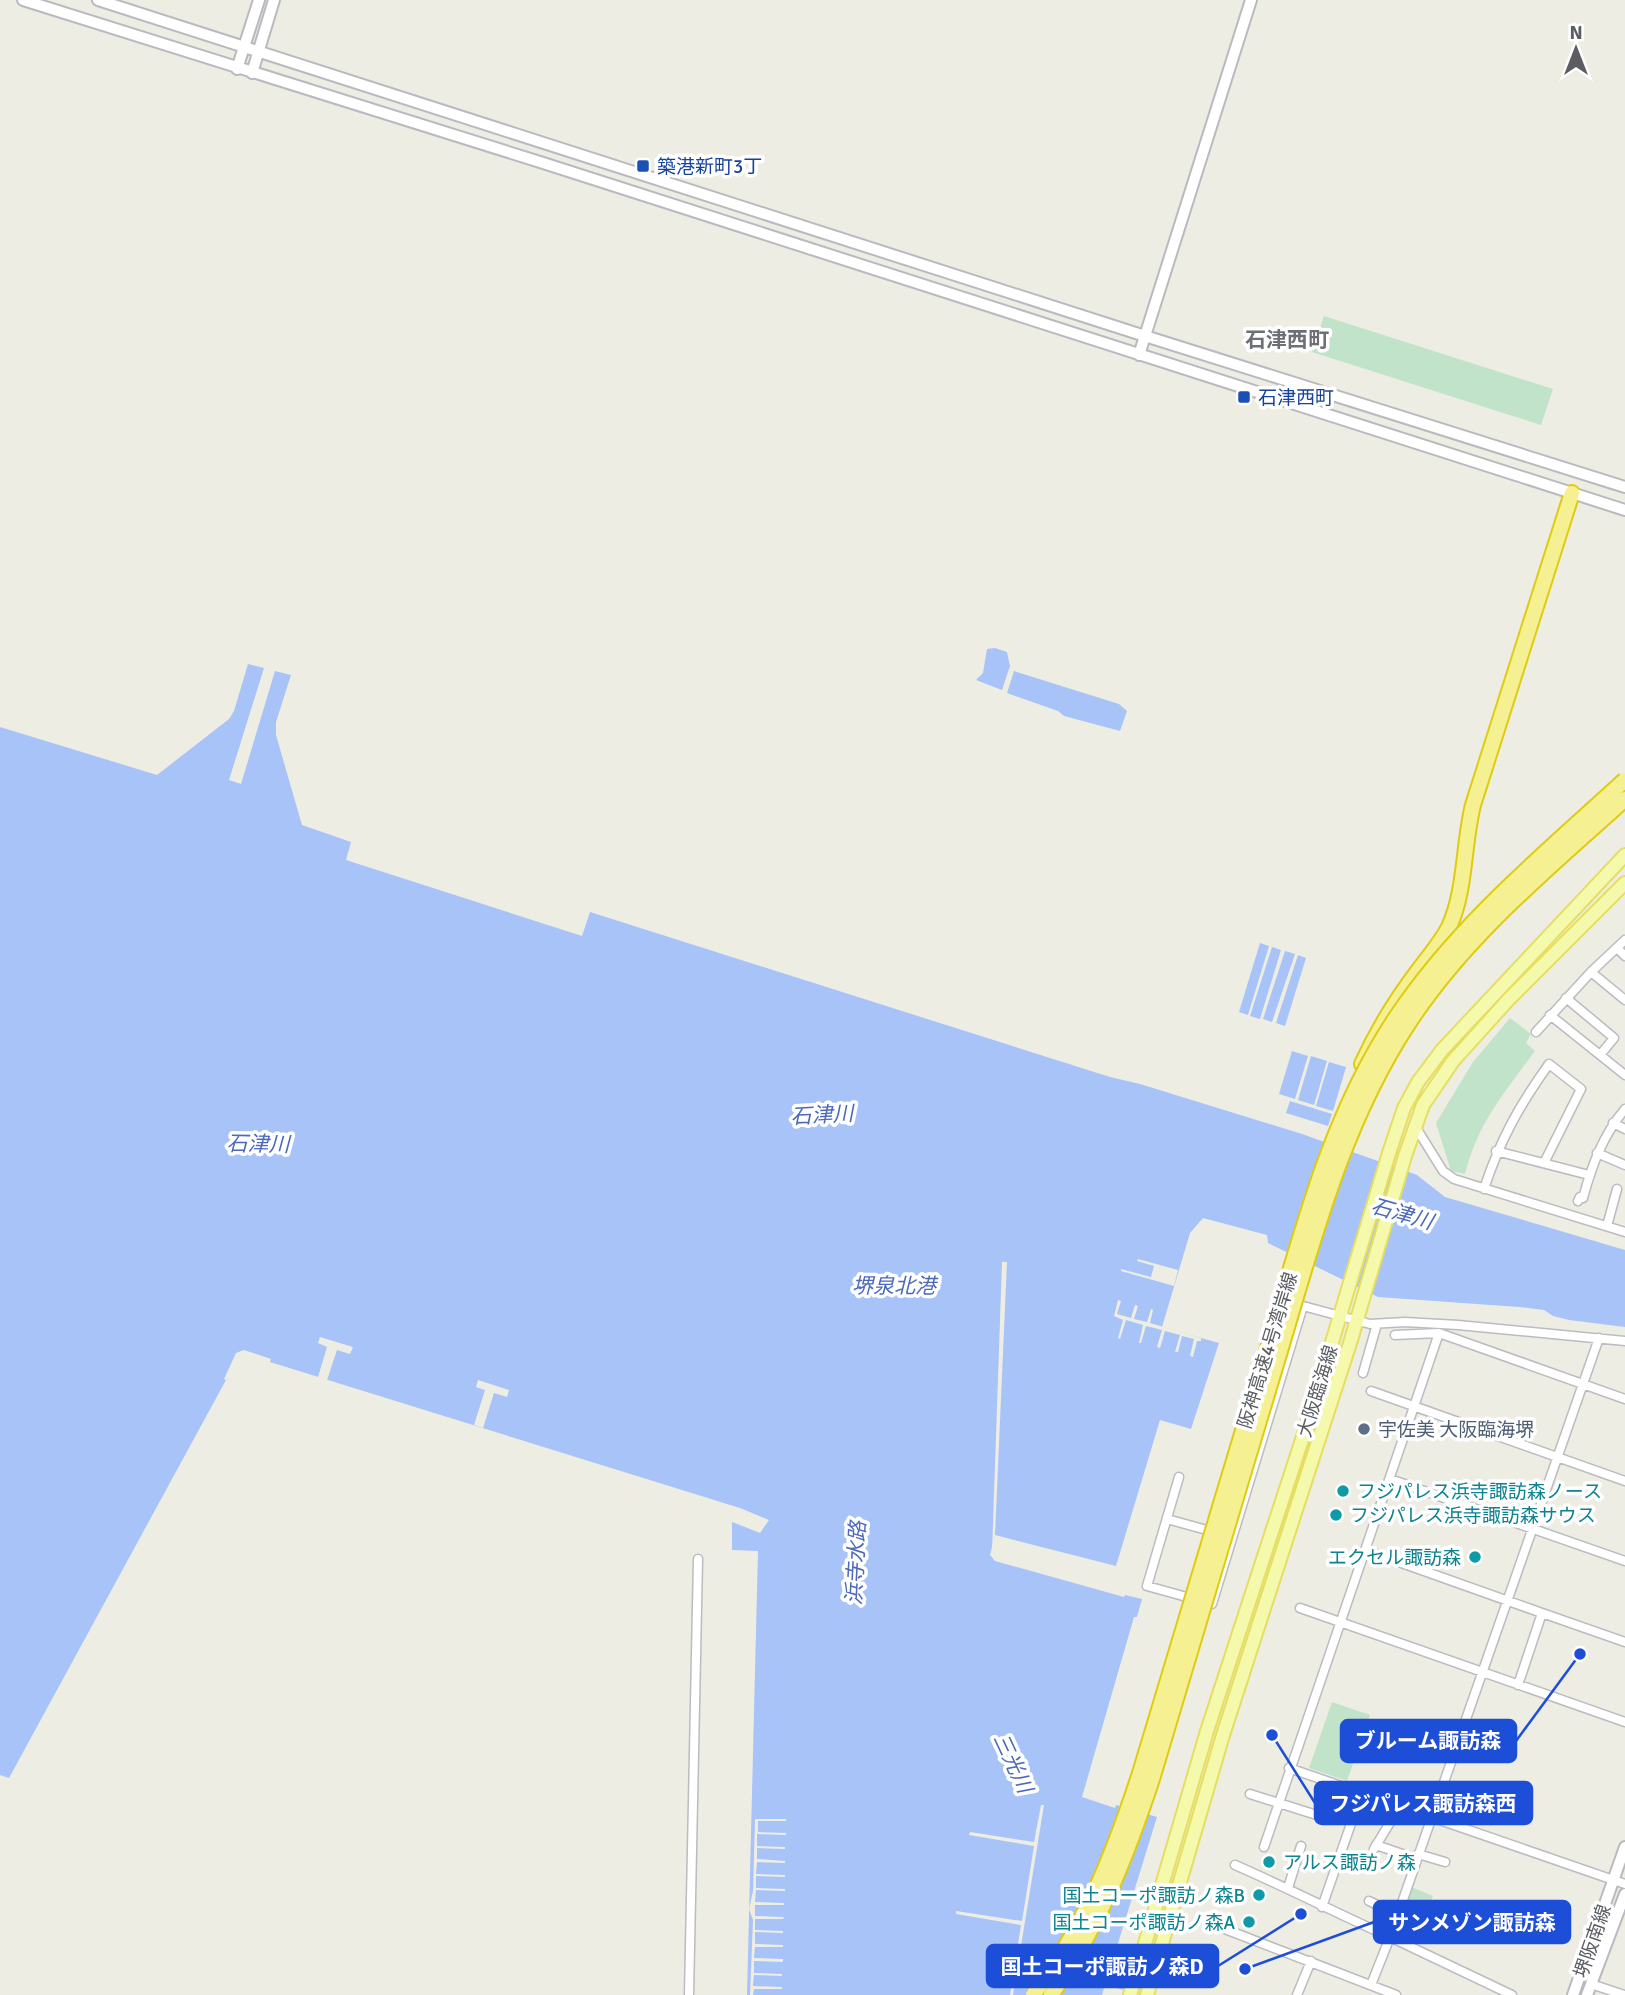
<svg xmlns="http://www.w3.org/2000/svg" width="1625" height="1995" viewBox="0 0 1625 1995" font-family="Signika,'Noto Sans JP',sans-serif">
  <rect width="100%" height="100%" fill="#edede3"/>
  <path fill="#c1e3c9" d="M1324,316L1553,389L1541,425L1312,352Z
    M1510,1018L1531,1034L1526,1043L1535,1051C1504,1093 1478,1123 1465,1174L1451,1171L1436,1123L1473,1062Z
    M1332,1702L1370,1715L1347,1781L1309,1768Z
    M1411,1887L1433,1896L1411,1943L1398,1937L1397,1932Z"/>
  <path fill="#a8c3f8" d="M995,648L1007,652L1010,666L1002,690L976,680L983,673L987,649Z
    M248,664L264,668L229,780L241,784L275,671L291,675L276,722V735L302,825L351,842L346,860L582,936L590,912L1110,1077L1140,1084L1302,1134L1417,1175L1445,1197L1625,1250V1327L1569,1320L1553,1316L1544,1310L1519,1307L1378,1297L1268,1243L1267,1235L1203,1218L1190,1233L1162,1327L1219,1343L1191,1429L1160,1420L1116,1566L995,1535L990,1555L995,1561L1124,1597L1125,1595L1142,1599L1137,1617H1134L1082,1797L1115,1808L1116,1805L1157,1817L1102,1995H747L758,1551L732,1550V1522L760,1533L769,1520L740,1508L270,1362L271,1359L244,1350L236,1353L224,1379L226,1380L9,1778L0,1775V727L157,775L229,719L234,711Z
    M1014,671L1119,704L1127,711L1120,731L1064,716L1058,711L1007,693Z
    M1260,943L1269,946L1248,1015L1239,1012Z
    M1272,947L1281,950L1260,1019L1250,1016Z
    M1285,951L1295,954L1272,1022L1263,1019Z
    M1298,955L1306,958L1285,1026L1276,1023Z
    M1292,1051L1308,1056L1295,1099L1279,1094Z
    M1311,1056L1327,1061L1314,1105L1298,1100Z
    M1329,1062L1346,1067L1333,1111L1316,1106Z
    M1290,1101L1332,1114L1328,1126L1286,1113Z"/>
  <path fill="#edede3" d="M1138,1259L1178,1270L1174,1286L1121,1271V1269L1151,1277L1154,1266L1137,1261Z
    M1002,1262H1007L995,1535L992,1552Z
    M1118,1300L1121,1301L1117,1314L1131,1318L1135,1305L1138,1306L1134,1319L1147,1322L1151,1309L1153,1310L1150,1323L1201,1338V1341H1197L1193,1357L1190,1356L1194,1339L1182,1336L1178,1352H1175L1180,1335L1165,1331L1160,1348L1157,1347L1162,1330L1146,1326L1141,1343H1139L1143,1325L1126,1320L1120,1339L1118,1338L1123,1320L1114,1316Z
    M320,1337L353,1347L350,1354L337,1350L327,1380L318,1377L327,1347L318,1343Z
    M478,1380L509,1390L507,1397L494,1393L483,1428L474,1425L485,1390L476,1387Z
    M1041,1805H1044L1013,1995H1010L1021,1925L956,1914V1911L1022,1921L1034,1846L969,1835L970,1832L1034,1842Z
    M755,1819H786V1821H758V1832L786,1833V1835L757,1834V1846L785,1847V1849L757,1848V1859L785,1861V1863L757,1862L756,1874L785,1875V1877L756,1876V1888L785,1889V1891L756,1890L755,1902L784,1903V1905H755V1916L784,1917L783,1919H755V1930L783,1931V1933L755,1932V1944L783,1945V1947H755L754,1958L783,1959V1962L754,1961V1973L782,1974V1976L754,1975L753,1986L782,1987V1989H754L753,1995H750L753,1920L749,1909L753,1891Z"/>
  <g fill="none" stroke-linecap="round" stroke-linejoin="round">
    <path stroke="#a8c3f8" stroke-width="2.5" d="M1105,1984L1126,1989"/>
    <g stroke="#bbbbc1" stroke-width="11">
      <path id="street" d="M1617,948L1625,956
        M1591,972L1625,1000
        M1566,998L1614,1038L1600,1055
        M1550,1015L1625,1075
        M1536,1032L1591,972L1625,940
        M1613,1123L1625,1129
        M1415,1126L1443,1171L1454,1179L1625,1232
        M1496,1151L1589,1175
        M1597,1153L1625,1165
        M1484,1189C1500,1140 1519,1106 1549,1064L1581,1089L1544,1163
        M1578,1201L1580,1197L1583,1198C1592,1165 1603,1135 1625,1109
        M1607,1226L1617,1189
        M1395,1335L1439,1333L1625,1399
        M1363,1373L1377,1324
        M1371,1391L1625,1481
        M1179,1477L1147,1586L1212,1604L1303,1306L1370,1324L1405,1322L1458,1325L1625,1341
        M1390,1479L1625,1561
        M1167,1519L1214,1532
        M1365,1550L1542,1613L1518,1685
        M1300,1608L1625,1722
        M1542,1613L1625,1642
        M1289,1768L1625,1884
        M1250,1794L1323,1817
        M1376,1845L1417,1859
        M1264,1847L1439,1333
        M1374,1849L1400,1806
        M1418,1854L1445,1862
        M1235,1865C1288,1888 1338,1914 1390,1937L1371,1985
        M1288,1888L1301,1846
        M1369,1901L1399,1915
        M1322,1907L1362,1792
        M1217,1926L1396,1995
        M1160,1951L1199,1962
        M1591,1984L1624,1995
        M689,1995L698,1559
        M1297,1995L1311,1961
        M1512,1995L1390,1937L1599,1338"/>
    </g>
    <g stroke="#b9bac0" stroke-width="14">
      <path id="secondary" d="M23,0L540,162L1625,510
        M98,0L1145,336L1625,487
        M237,69L259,0
        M252,73L274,0
        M1139,355L1251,0
        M1573,1995L1625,1847
        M1587,1995L1625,1894"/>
    </g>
    <g stroke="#e6de63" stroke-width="16">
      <path id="primary" d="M1130,1995L1207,1731L1311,1412L1389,1153L1404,1108L1418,1082L1442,1050L1625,855
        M1147,1995L1223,1735L1351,1340L1405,1156L1423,1105L1453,1061L1509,999L1625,883"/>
    </g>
    <g stroke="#dfcc11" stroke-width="18">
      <path id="highway" d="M1362,1064C1377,1031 1396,1000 1418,971C1428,957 1441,943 1449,927C1466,890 1463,845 1473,805L1572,493"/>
    </g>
    <use href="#street" stroke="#fff" stroke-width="8"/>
    <use href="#secondary" stroke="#fff" stroke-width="10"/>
    <use href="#primary" stroke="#f4f9ac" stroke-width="12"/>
    <use href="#highway" stroke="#f5f192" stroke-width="14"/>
    <g stroke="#dfcc11" stroke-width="18" stroke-linecap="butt">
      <path id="highway-bridge" d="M1033,1995C1085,1927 1114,1853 1140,1773C1182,1633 1224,1494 1266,1354C1300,1239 1329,1117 1397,1016C1458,925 1544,854 1625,780
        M1051,1995C1099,1926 1126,1858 1152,1779C1194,1639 1235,1500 1277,1361C1312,1245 1341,1126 1408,1024C1465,936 1548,869 1625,799"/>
    </g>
    <use href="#highway-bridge" stroke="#f5f192" stroke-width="14"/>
  </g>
  <g fill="#1a4fb4" stroke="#fff" stroke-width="2.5">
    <rect x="636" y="159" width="14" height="14" rx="3.5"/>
    <rect x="1237" y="390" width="14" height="14" rx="3.5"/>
  </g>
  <circle fill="#5c6f8a" stroke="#fff" stroke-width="2.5" cx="1364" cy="1429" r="7"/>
  <g fill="#0f9aa8" stroke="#fff" stroke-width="2.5">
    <circle cx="1343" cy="1491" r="7"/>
    <circle cx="1336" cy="1515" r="7"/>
    <circle cx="1475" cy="1557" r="7"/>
    <circle cx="1269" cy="1862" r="7"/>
    <circle cx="1259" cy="1895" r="7"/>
    <circle cx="1249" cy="1922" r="7"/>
  </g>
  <g text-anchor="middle" stroke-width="7" stroke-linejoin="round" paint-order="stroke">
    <g font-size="19" fill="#164399" stroke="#fff" text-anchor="start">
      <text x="657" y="173">築港新町3丁</text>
      <text x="1258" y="404">石津西町</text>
    </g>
    <g font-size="19" fill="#5b5d63" stroke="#fff">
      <text transform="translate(1267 1350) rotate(-73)" y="7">阪神高速4号湾岸線</text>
      <text transform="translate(1317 1391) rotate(-73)" y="7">大阪臨海線</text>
      <text transform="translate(1592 1941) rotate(-71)" y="7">堺阪南線</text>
    </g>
    <g font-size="19" fill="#4e5e75" stroke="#fff" text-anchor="start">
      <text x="1378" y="1436">宇佐美 大阪臨海堺</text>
    </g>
    <g font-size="19" fill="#0d838f" stroke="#fff" text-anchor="start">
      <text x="1357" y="1498">フジパレス浜寺諏訪森ノース</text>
      <text x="1350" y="1522">フジパレス浜寺諏訪森サウス</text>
      <text x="1461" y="1564" text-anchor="end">エクセル諏訪森</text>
      <text x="1283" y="1869">アルス諏訪ノ森</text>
      <text x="1245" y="1902" text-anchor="end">国土コーポ諏訪ノ森B</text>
      <text x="1235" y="1929" text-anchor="end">国土コーポ諏訪ノ森A</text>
    </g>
    <g font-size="21" font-weight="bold" fill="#6c6f75" stroke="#fff">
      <text x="1287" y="347">石津西町</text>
    </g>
    <g font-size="21" font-style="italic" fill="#4c69ba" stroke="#fff">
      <text transform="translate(822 1115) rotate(-3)" y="7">石津川</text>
      <text transform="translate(258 1144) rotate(1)" y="7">石津川</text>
      <text transform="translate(1402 1214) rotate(16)" y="7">石津川</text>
      <text x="894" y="1293">堺泉北港</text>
      <text transform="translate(856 1563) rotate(-87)" y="7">浜寺水路</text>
      <text transform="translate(1013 1763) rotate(65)" y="7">三光川</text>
    </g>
  </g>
  <path fill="none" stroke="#1d4ed8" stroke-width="2.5" d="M1580 1654L1516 1741M1272 1735L1315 1803M1245 1969L1374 1922M1301 1914L1218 1966"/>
  <g fill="#1d4ed8" stroke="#fff" stroke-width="2.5">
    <circle cx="1580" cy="1654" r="7"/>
    <circle cx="1272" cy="1735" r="7"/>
    <circle cx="1245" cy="1969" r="7"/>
    <circle cx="1301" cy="1914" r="7"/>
  </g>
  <g fill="#1d4ed8" stroke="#1d4ed8" stroke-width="2.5">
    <rect x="1341" y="1720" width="175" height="42" rx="7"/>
    <rect x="1315" y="1782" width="217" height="42" rx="7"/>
    <rect x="1374" y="1901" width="196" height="42" rx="7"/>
    <rect x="987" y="1945" width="231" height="42" rx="7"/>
  </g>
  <g font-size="21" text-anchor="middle" font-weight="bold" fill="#fff">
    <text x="1428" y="1748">ブルーム諏訪森</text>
    <text x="1423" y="1811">フジパレス諏訪森西</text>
    <text x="1472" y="1930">サンメゾン諏訪森</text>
    <text x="1102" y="1974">国土コーポ諏訪ノ森D</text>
  </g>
  <g transform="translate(1576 49)" stroke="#ffffff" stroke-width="5" paint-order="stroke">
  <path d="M0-5L12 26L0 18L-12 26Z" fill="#5b5d63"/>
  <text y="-10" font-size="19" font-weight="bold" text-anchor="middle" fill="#5b5d63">N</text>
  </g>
</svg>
